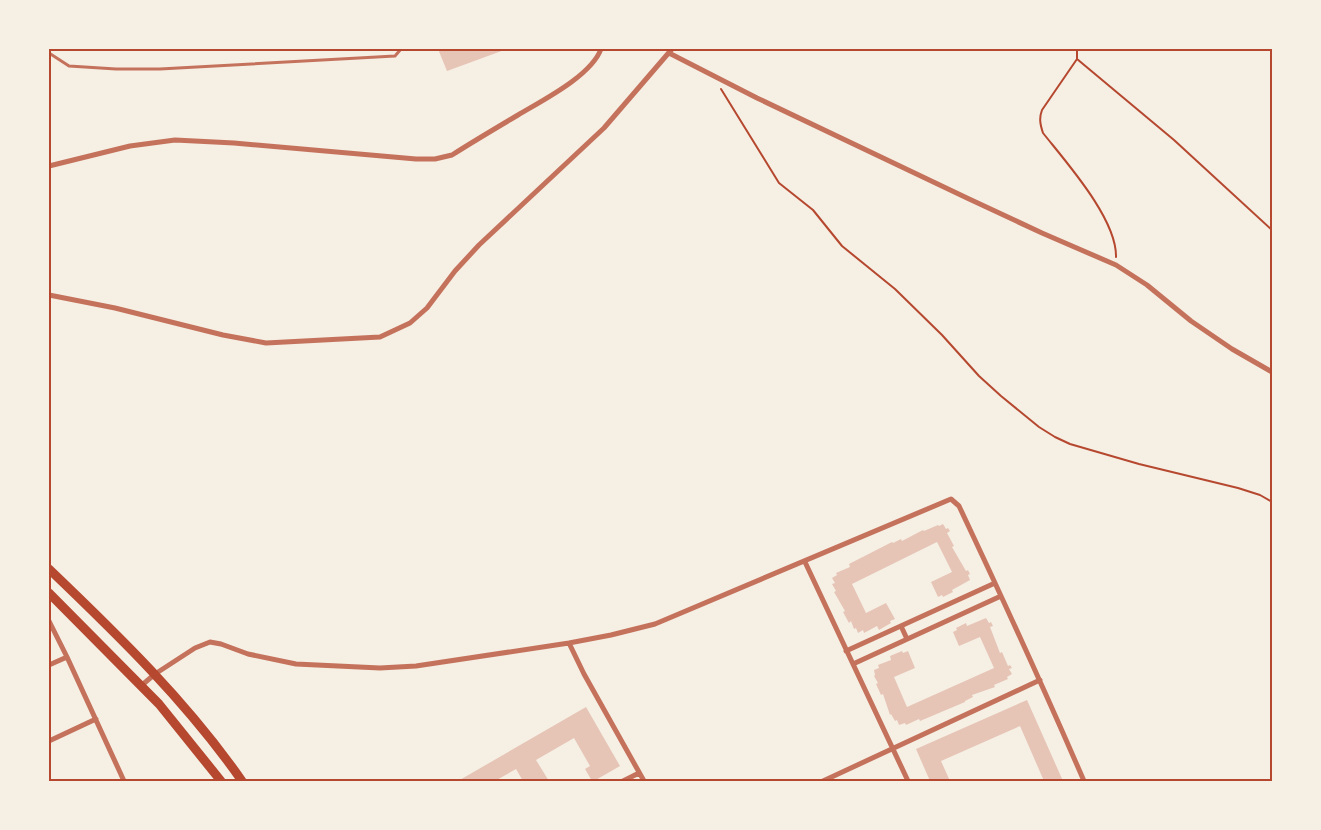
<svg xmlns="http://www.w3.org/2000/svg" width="1321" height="830" viewBox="0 0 1321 830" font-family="Ubuntu,sans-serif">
  <rect width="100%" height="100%" fill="#f6efe4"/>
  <path fill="#e6c5b7" d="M438,49H507L447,71Z
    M943,524L946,529L948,528L950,531L947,533L954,546L952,547L966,571L968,570L970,574L968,575L970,580L952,590L953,592L943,597L942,595L938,597L931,582L952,572L937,542L852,584L866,613L886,603L895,619L890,621L891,623L879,630L877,626L864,633L863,630L858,633L856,628L854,629L851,621L849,623L843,612L845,611L834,592L836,591L832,584L835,583L832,578L837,575L836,573L850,567L849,564L892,542L893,543L901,539L902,541L923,530L924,531L938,525L939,526Z
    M986,618L989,623L991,622L993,626L990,627L1000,653L1002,652L1008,666L1010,665L1012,668L1009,669L1012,674L1007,677L1008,679L994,685L995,687L972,695L973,697L965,701V702L920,721L919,719L906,725L905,723L899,725L897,720L895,721L891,714L890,715L883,694L881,695L876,684L878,683L874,676L875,675L874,670L879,668L878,665L891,660L890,656L902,651L903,653L908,651L915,668L894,677L907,707L994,668L980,637L959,646L953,632L957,630L956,628L966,623L967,626Z
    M1027,700L1063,781H1044L1020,726L941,761L950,781H930L916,749Z
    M586,707L620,766L594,781H592L585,769L590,766L574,738L536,760L549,781H523L516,769L495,781H458Z"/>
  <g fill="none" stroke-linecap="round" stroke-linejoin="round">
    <path stroke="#b5482f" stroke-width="2" d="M1077,49V59L1042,110C1039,118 1040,124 1043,133C1066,162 1117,219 1116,257
      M1077,59L1174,140L1272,230
      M721,89L779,183L813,210L842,246L895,289L942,335L979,376L1001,396L1039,427L1055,437L1070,444L1139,464L1238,488L1260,495L1272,502"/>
    <path stroke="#c5725c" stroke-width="3" d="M49,53L69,66L116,69H160L395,56L401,49"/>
    <path stroke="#c5725c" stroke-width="5" d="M669,53L757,98L967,198L1042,233L1116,265L1147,285L1191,321L1232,349L1272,372
      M49,166L130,146L175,140L234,143L416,159H435L452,155C474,141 496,128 518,115C543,100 591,76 601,49
      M49,295L115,308L223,335L266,343L380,337L410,323L427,308L455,271L479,245L604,128L672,49
      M805,562L908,781
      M49,621L67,657L124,781
      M901,626L907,639
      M569,643L584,674L644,781
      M846,651L995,583
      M853,664L1001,596
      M49,665L67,657
      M142,685L155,674L195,648L210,642L221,644L248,654L296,664L380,668L416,666L569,643L611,635L655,624L951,499L959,506C1002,597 1044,689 1084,781
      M49,741L96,719
      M623,781L639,773
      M823,781L1040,680"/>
    <path stroke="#b5482f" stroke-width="9" d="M49,569C118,635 187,702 242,781
      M49,593L159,704L221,781"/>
  </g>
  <rect width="1321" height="830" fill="none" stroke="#f6efe4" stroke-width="100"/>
  <rect x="50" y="50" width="1221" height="730" fill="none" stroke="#b5482f" stroke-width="2"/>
</svg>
